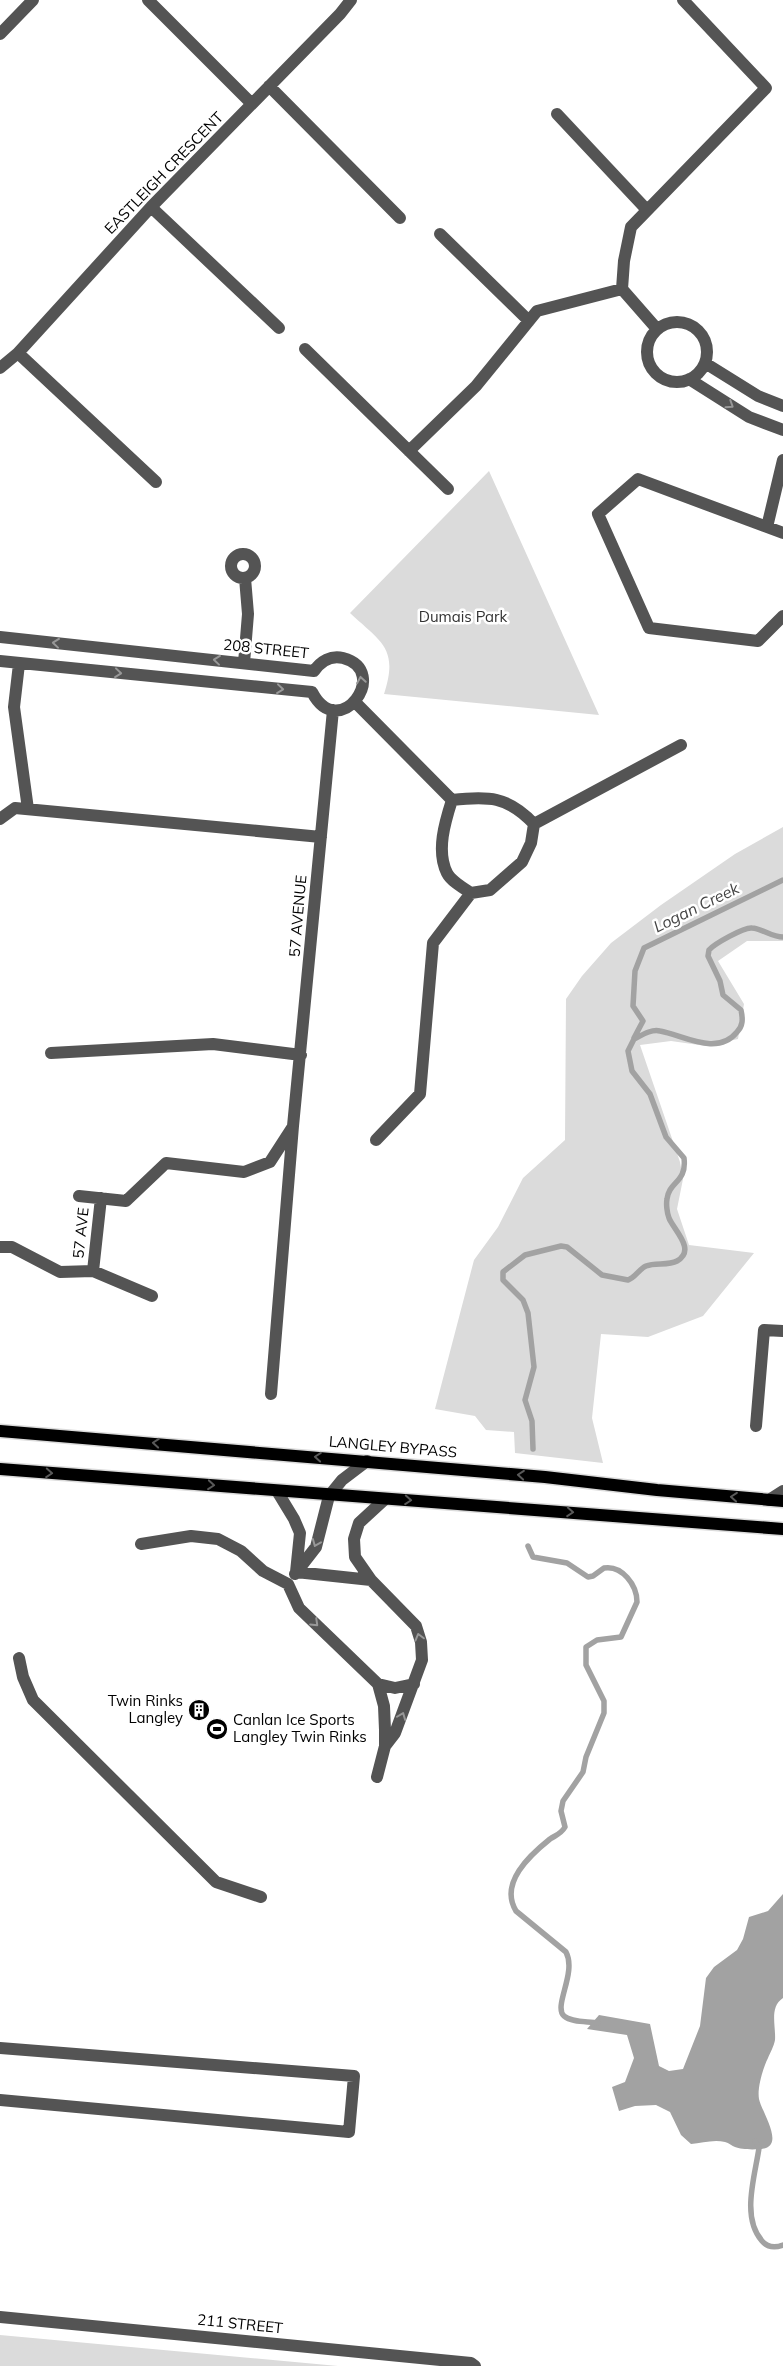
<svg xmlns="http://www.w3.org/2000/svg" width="783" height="2366" viewBox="0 0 783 2366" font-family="Mulish,sans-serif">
  <rect width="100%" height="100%" fill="#fff"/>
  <path fill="#dbdbdb" d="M489,471L599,715L384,694C399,648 381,642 350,613Z
    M783,827V941H747L718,961L744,1004L738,1039L706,1046L671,1041L640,1045L680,1162L683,1179L677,1209L689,1245L754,1253L703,1316L648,1337L601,1334L592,1418L603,1463L515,1453L514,1432L486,1430L475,1416L435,1409L474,1260L498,1227L523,1178L565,1140L566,999L582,976L611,943L661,905L735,854Z
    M0,2335L338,2366H0Z"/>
  <path fill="#a2a2a2" d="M783,1894V1998C769,2007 776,2026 775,2040C774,2046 770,2053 768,2058C763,2068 757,2088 759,2099C761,2110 783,2142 766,2148C759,2150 742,2150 735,2147C732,2146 729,2143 725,2142C714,2139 702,2143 691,2144L681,2135L670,2112L656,2105L635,2106L619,2111L612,2087L625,2082L634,2058L627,2035L587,2029L599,2015L650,2024L659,2066L669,2071L683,2069L700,2026L706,1978L714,1967L737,1950L743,1939L749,1917L768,1911Z"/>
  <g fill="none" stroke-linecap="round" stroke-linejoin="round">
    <path stroke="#a2a2a2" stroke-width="5.5" d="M634,1038L643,1021L633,1006L635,971L644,948L783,880
      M533,1449L532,1421L525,1400L534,1367L528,1313L523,1300L503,1280V1272L525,1255L561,1246L567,1247L602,1275L628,1280C635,1278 639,1269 646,1266C655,1262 668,1266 677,1261C697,1250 673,1229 669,1218C667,1213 666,1204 667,1199C669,1181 687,1183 684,1158L666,1137L650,1094L632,1071L628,1051L634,1039C642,1035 651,1029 660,1031C683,1035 717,1057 737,1032C743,1026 743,1019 741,1010L723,995L720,981L708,956L709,950C714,944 744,927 752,928C763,929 772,937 783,937
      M528,1546L533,1557L567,1563L588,1577L593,1576L604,1568C622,1565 637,1585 637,1602L621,1637L597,1640L586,1647V1665L604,1701V1713L586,1757L583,1772L563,1801L561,1811L565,1827C561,1834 556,1835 550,1839C530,1855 499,1883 516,1911L566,1952C577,1973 553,2006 564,2016C572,2023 589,2021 598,2023
      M755,2141L759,2148C755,2176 741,2217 762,2241C768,2248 775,2248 783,2245"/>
    <g stroke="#dbdbdb" stroke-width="15">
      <path id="major" d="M0,1431L545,1477L657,1490L783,1501
        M0,1469L783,1529"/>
    </g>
    <path stroke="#545454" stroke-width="12" d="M148,0L252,104
      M0,34L33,0
      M269,86L400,218
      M557,114L647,210
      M151,207L279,328
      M440,234L529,321
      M647 352a30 30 0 1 1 60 0a30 30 0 1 1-60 0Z
      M657,329L622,289L624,261L631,227L766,88L683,0
      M305,349L448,489
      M18,353L156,482
      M705,363L758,396L783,406
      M0,368L18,353L151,207L340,14L351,0
      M689,379L749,417L783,430
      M409,451L476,386L537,311L622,289
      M767,527L783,460
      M783,533L638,479L598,514L649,628L758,641L783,616
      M231 566a12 12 0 1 1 24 0a12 12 0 1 1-24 0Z
      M0,637L314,671C321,661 331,655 343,658C392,671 339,744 312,692L0,661
      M244,663L248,614L245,578
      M19,664L14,707L28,809
      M355,702L452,800
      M452,800C488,796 508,796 534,824L531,843L522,862L490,890L471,893
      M0,819L15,808L321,837
      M534,824L681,745
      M51,1053L213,1044L301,1055
      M376,1140L420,1094L433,943L471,893C463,888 451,881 447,873C436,851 445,822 452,800
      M79,1196L126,1201L166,1163L244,1172L270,1162L292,1128
      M101,1198L93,1271L152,1296
      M0,1247H12L60,1272L93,1271
      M271,1394L293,1126L333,710
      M756,1426L764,1330L783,1331
      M277,1491L294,1519L300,1533L296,1572L371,1580
      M769,1500L783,1491
      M141,1544L191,1536L218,1539L241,1551L263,1571L288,1584L299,1608L378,1684L384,1706L385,1730V1746L377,1777
      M295,1574L316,1547L329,1496L342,1480L367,1461
      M19,1658L23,1677L33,1700L216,1882L261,1897
      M378,1684L395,1688L414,1684
      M385,1746L395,1733L422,1660L421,1642L416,1626L371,1580L355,1557L354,1539L359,1523L385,1499
      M0,2048L354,2076L349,2132L0,2100
      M0,2317L471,2363L475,2366"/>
    <use href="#major" stroke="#000" stroke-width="12"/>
  </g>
  <defs><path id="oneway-chevron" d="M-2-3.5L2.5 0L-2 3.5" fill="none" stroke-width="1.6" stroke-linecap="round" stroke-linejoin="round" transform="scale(1.25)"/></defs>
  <g stroke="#989898">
    <use href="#oneway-chevron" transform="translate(730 405) rotate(33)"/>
    <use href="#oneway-chevron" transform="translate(56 643) rotate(-174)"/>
    <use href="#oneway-chevron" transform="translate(217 660) rotate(-174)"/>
    <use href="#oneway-chevron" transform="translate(118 673) rotate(6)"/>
    <use href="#oneway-chevron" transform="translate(361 680) rotate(-99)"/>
    <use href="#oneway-chevron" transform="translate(280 689) rotate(6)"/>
    <use href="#oneway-chevron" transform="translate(316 1543) rotate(112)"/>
    <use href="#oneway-chevron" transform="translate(315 1623) rotate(44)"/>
    <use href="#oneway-chevron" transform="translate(419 1637) rotate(-105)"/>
    <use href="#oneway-chevron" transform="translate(402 1716) rotate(-69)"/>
  </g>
  <g stroke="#595959">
    <use href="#oneway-chevron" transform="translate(156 1443) rotate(-175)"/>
    <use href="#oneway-chevron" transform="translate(318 1457) rotate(-175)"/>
    <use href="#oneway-chevron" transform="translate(49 1473) rotate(4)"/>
    <use href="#oneway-chevron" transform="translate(521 1475) rotate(-175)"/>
    <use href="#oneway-chevron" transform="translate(211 1485) rotate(5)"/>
    <use href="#oneway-chevron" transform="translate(734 1497) rotate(-175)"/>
    <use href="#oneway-chevron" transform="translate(408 1500) rotate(4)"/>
    <use href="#oneway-chevron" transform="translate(570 1512) rotate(4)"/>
  </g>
  <defs>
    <g id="building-disc" transform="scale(1.125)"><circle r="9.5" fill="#000" stroke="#fff"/><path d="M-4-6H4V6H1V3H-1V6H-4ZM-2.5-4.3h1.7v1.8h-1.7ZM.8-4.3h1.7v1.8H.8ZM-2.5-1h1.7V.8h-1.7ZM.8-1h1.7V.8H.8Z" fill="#fff"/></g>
    <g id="stadium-disc" transform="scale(1.125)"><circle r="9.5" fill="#000" stroke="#fff"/><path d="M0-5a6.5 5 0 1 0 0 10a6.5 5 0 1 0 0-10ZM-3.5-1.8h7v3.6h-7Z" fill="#fff"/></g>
  </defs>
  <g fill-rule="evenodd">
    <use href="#building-disc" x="199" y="1710"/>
    <use href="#stadium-disc" x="217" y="1729"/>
  </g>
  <g text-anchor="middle" stroke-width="5" stroke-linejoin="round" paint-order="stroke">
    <g font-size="15" fill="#000" stroke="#fff">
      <text transform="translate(164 173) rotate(-46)" y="5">EASTLEIGH CRESCENT</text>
      <text transform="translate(266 649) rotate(6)" y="5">208 STREET</text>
      <text transform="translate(298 916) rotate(-85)" y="5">57 AVENUE</text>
      <text transform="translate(81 1233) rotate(-84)" y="5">57 AVE</text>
      <text transform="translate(393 1447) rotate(5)" y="5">LANGLEY BYPASS</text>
      <text transform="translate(240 2324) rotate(6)" y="5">211 STREET</text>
    </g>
    <g font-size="15" fill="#323232" stroke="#fff">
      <text x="463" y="622">Dumais Park</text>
    </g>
    <g font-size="15" fill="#000" stroke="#fff" text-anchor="end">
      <text x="183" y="1706">Twin Rinks<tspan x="183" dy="17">Langley</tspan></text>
      <text x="233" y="1725" text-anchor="start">Canlan Ice Sports<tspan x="233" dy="17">Langley Twin Rinks</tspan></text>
    </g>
    <g font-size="16" font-style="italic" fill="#434343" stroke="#fff">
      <text transform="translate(696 907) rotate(-26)" y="6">Logan Creek</text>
    </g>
  </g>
</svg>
